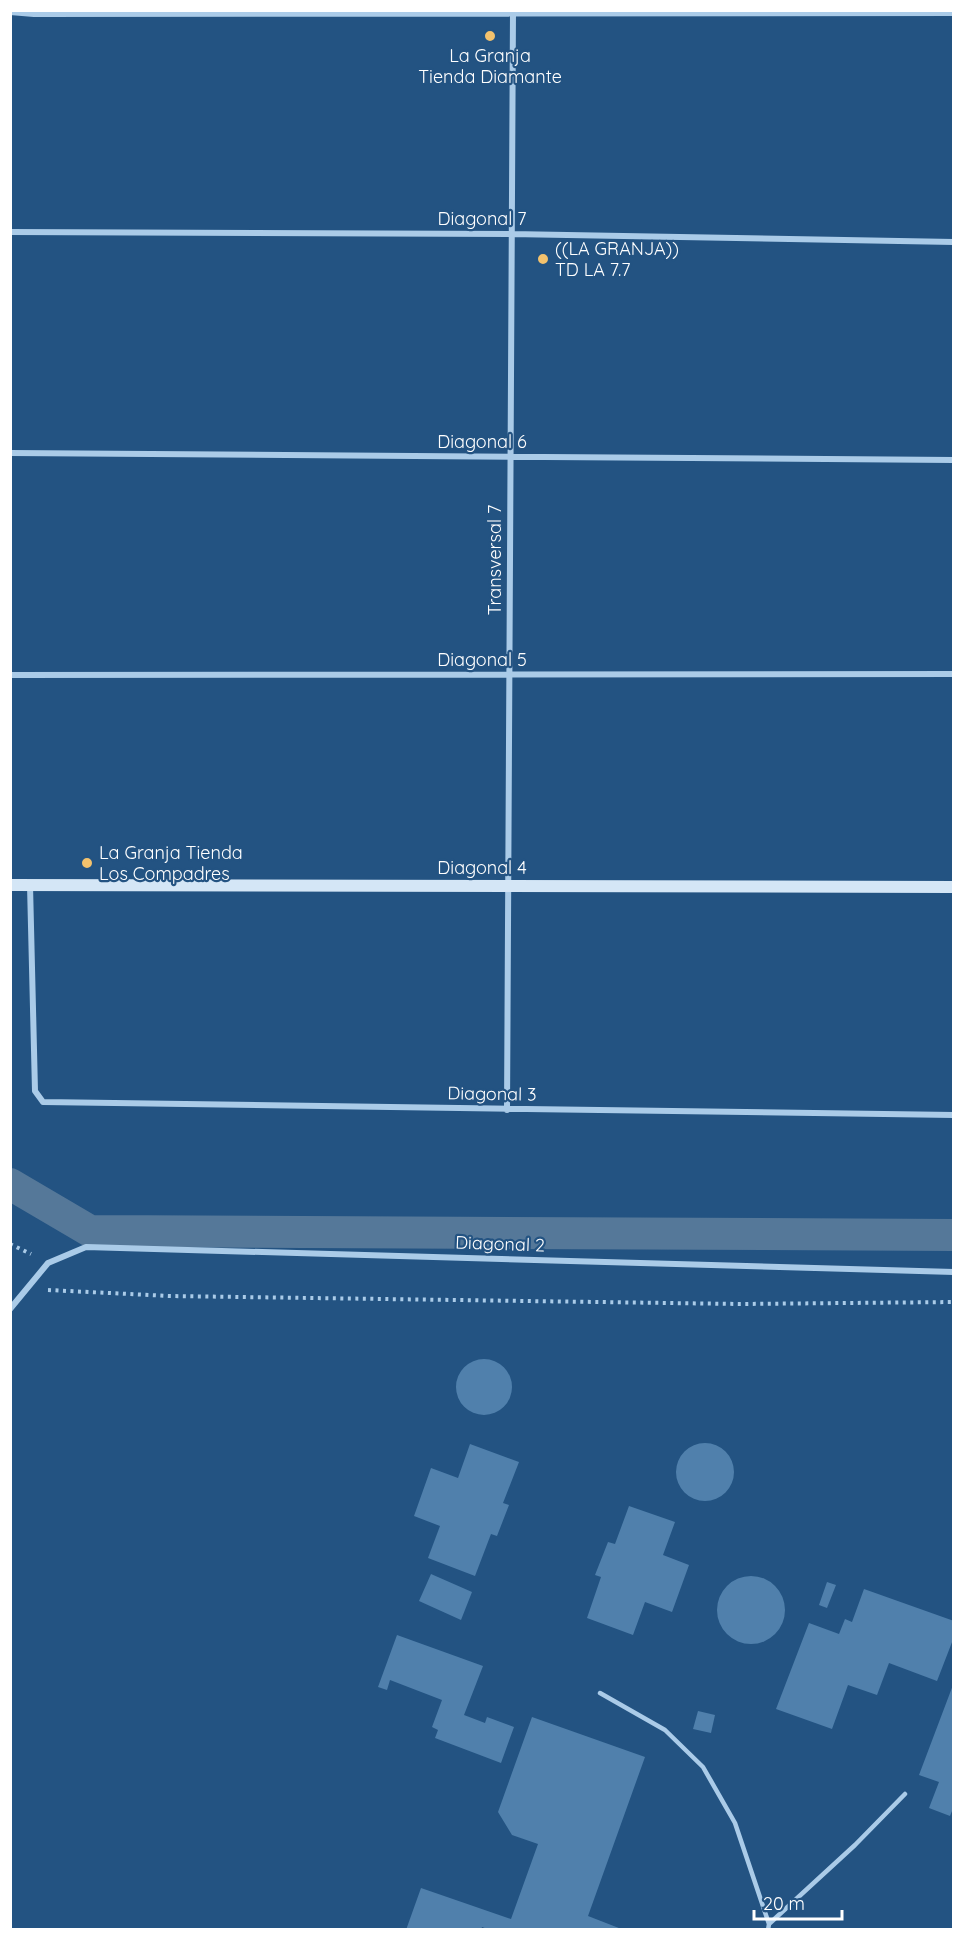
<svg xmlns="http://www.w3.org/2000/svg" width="964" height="1940" viewBox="0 0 964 1940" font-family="Quicksand,sans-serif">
  <rect width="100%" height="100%" fill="#235382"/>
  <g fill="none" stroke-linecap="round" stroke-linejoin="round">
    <path stroke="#557899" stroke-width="32" d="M10,1184L90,1231L954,1235"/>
  </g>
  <path fill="#5080ac" d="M456 1387a28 28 0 1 1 56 0a28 28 0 1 1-56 0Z
    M676 1472a29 29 0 1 1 58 0a29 29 0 1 1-58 0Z
    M470,1444L519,1462L503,1503L509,1505L497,1536L491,1534L475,1576L428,1558L440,1526L414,1516L431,1468L458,1478Z
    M629,1506L675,1522L663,1555L689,1565L672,1612L645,1602L633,1635L587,1618L601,1577L595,1575L608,1542L615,1544Z
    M431,1574L472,1592L461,1620L419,1601Z
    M717 1610a34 34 0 1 1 68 0a34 34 0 1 1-68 0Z
    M827,1582L836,1585L827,1608L819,1605Z
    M864,1589L954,1621V1637L937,1681L889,1663L877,1695L848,1685L832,1729L776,1709L809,1623L839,1634L845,1619L852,1622Z
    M397,1635L483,1666L464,1715L485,1723L487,1717L514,1727L501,1763L435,1738L438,1730L432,1727L442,1700L390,1680L387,1690L378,1687Z
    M953,1685L954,1806L950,1816L929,1808L939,1782L919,1775Z
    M698,1711L715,1715L711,1733L693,1729Z
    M532,1717L645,1757L588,1916L624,1930H490L482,1927L481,1930H406L421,1888L511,1919L538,1844L512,1835L498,1812Z"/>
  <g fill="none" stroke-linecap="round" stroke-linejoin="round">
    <path stroke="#aacbe8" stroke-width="4" stroke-dasharray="3 4.5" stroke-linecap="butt" d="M10,1244L31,1254
      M48,1290L169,1296L740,1304L954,1302"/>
    <path stroke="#aacbe8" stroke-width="4.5" d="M600,1693L665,1730L703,1767L735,1823L769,1924L768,1930
      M769,1924L855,1845L905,1794"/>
    <path stroke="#aacbe8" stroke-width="6" d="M10,12L34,14L954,13
      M10,232L511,234L954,242
      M10,453L954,460
      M10,675L954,674
      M30,885L35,1091L43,1102L954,1115
      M507,1110L513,10
      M10,1309L48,1263L86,1247L954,1272"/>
    <path stroke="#d4e6f6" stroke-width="12" d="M10,885L954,887"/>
  </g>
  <g fill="#f3c26d" stroke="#235382" stroke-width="2">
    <circle cx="490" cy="36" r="6"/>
    <circle cx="543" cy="259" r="6"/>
    <circle cx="87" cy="863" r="6"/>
  </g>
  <g text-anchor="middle" stroke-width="4.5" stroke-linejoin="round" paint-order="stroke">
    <g font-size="18" fill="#fff" stroke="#235382" text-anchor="start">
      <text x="490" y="62" text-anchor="middle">La Granja<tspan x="490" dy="21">Tienda Diamante</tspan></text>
      <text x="555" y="255">((LA GRANJA))<tspan x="555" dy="21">TD LA 7.7</tspan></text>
      <text x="99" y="859">La Granja Tienda<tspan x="99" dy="21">Los Compadres</tspan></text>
    </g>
    <g font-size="18" fill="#fff" stroke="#235382">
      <text x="482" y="225">Diagonal 7</text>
      <text x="482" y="448">Diagonal 6</text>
      <text transform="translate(495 560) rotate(-90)" y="6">Transversal 7</text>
      <text x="482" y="666">Diagonal 5</text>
      <text x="482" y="874">Diagonal 4</text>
      <text transform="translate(492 1094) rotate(1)" y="6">Diagonal 3</text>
      <text transform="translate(500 1244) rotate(2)" y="6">Diagonal 2</text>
    </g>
  </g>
  <rect width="964" height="1940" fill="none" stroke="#ffffff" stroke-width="24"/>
  <path d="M754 1910v9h88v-9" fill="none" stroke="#ffffff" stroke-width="3"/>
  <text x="763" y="1910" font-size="18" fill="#ffffff" stroke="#235382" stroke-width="4.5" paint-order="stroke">20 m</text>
</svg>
